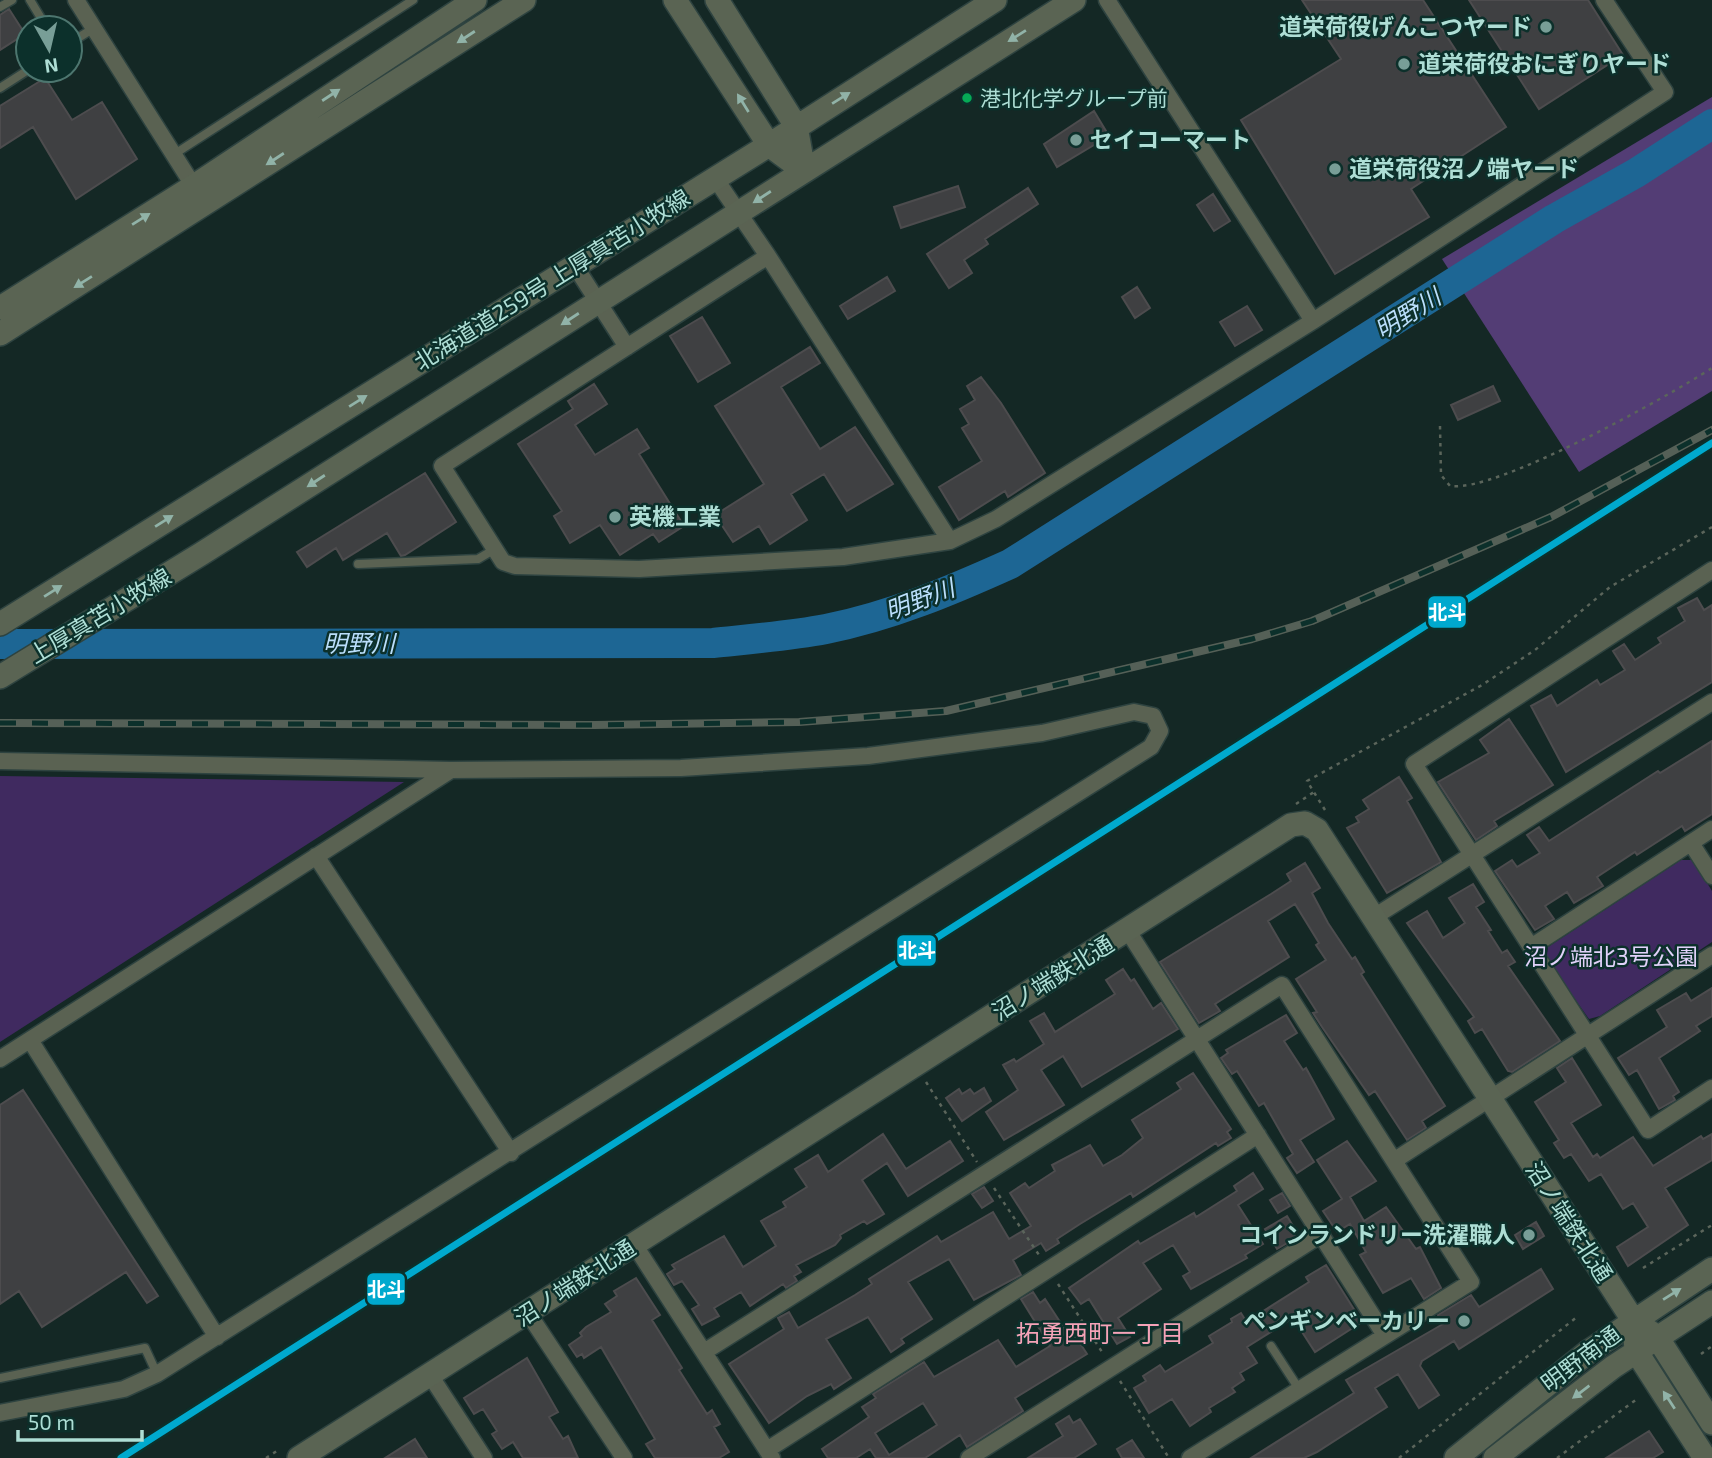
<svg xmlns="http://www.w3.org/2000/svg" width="1712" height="1458" viewBox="0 0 1712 1458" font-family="'Exo 2','Noto Sans JP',sans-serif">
  <rect width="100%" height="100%" fill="#142825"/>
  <path fill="#402a60" d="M0,776L404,782L0,1042Z
    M1681,860H1693L1712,891V942L1600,1016L1589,1019L1546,958L1548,947Z"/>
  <path fill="#533d75" d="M1712,97V391L1579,472L1442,259Z"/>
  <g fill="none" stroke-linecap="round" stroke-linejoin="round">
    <path stroke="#1d6694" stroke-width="30" d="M0,644L713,643C751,639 789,636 826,629C891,616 950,591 1010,564L1554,219L1636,173L1712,124"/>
  </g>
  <path fill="#3f4042" stroke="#4d4c4e" stroke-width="2" fill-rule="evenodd" d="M1302,0H1423L1506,127L1411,189L1429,217L1335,274L1241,120L1341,59Z
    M1469,0H1588L1623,55L1539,109Z
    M9,9L25,34L0,50V15Z
    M45,78L72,120L102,102L137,159L76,199L33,127L0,148V106Z
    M1094,111L1109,136L1057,167L1044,144Z
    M958,186L965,207L901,228L894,207Z
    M1028,188L1038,204L985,239L988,244L964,260L972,273L949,288L927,254Z
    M1213,194L1230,221L1214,231L1197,205Z
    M887,277L895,291L848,319L840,306Z
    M1137,287L1150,308L1135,318L1122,297Z
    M1247,306L1262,330L1235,346L1220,322Z
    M702,317L730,363L698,382L670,336Z
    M810,347L820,363L781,387L820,449L855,427L893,484L847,511L824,474L791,494L807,520L770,544L759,526L733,542L715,515L764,484L715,406Z
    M981,377L1001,403L1045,473L1008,497L1005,491L959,520L939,487L982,461L962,428L969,424L960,409L975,400L967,386Z
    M594,384L607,404L575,425L595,455L637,429L649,448L639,454L684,526L659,542L653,534L620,555L600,525L570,543L554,516L562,511L518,444L573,409L568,401Z
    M1493,386L1500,401L1458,420L1451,405Z
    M425,473L456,522L405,555L401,556L387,533L343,560L336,548L307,567L297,552Z
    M1697,598L1704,610L1712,605V682L1566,772L1531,706L1551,695L1557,706L1597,680L1600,685L1625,670L1613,651L1624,644L1635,660L1661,643L1658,638L1685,621L1678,608Z
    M1509,719L1553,785L1494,821L1497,826L1476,840L1438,782L1489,753L1480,740Z
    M1712,741V814L1685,831L1682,826L1637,855L1635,852L1597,877L1603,886L1574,903L1567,892L1545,906L1554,919L1535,930L1495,871L1512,860L1517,867L1540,853L1527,835L1539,827L1549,841L1658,771L1660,773Z
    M1399,777L1412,798L1407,801L1441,862L1387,893L1347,828L1359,822L1356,817L1369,809L1363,800Z
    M1305,863L1320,888L1312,893L1328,923L1352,959L1355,957L1364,972L1361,974L1445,1106L1422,1121L1426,1128L1407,1140L1375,1091L1369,1095L1322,1027L1313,1013L1317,1012L1296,979L1326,960L1316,945L1319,943L1295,904L1268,921L1289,957L1215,1004L1220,1011L1199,1023L1160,962L1271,894L1291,881L1287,874Z
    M1473,884L1484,902L1476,907L1491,930L1488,931L1502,953L1507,950L1515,962L1508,966L1560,1041L1512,1072L1508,1071L1482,1029L1475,1033L1468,1021L1474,1017L1407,923L1427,911L1443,938L1465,923L1449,898Z
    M1123,969L1131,981L1134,979L1153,1009L1161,1003L1178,1029L1082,1087L1063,1056L1041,1070L1064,1105L1004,1140L986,1112L1018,1090L1003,1065L1014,1059L1016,1062L1044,1044L1030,1021L1044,1013L1055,1032L1115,994L1106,980Z
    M1712,988V1016L1696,1026L1700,1031L1659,1058L1679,1092L1673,1096L1675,1100L1659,1109L1637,1070L1629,1075L1618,1058L1667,1027L1657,1010L1686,993L1691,1001Z
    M1286,1015L1297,1033L1284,1041L1303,1070L1306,1068L1334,1119L1300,1140L1314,1162L1297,1173L1287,1158L1293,1154L1264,1103L1259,1106L1237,1071L1232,1074L1221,1058L1228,1053L1226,1050Z
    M1572,1058L1601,1105L1571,1123L1593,1157L1597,1154L1600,1158L1633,1137L1653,1166L1701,1136L1703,1139L1712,1134V1160L1665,1188L1688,1225L1628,1266L1617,1247L1648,1227L1633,1203L1623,1209L1601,1174L1589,1181L1571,1154L1564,1158L1554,1143L1559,1140L1535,1102L1566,1082L1557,1068Z
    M1193,1073L1231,1129L1227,1132L1231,1138L1218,1146L1216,1143L1133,1197L1131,1193L1080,1224L1057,1239L1059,1243L1046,1251L1041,1243L1013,1260L1021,1275L974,1300L949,1259L908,1282L932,1319L901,1339L904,1343L891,1352L868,1317L826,1339L851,1378L834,1389L831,1384L807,1396L769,1423L729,1364L784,1329L778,1318L789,1312L798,1328L855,1295L872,1284L869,1279L937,1236L941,1242L993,1212L1009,1239L1031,1226L1010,1193L1025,1183L1029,1188L1055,1171L1052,1165L1090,1145L1103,1166L1122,1155L1143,1138L1132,1120L1181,1089L1177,1083Z
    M984,1088L991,1101L962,1121L946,1098L959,1089L962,1094L970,1089L974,1094Z
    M23,1090L158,1296L147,1303L126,1272L42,1327L19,1291L0,1304V1105Z
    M883,1134L906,1169L950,1141L963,1161L908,1196L887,1163L862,1180L884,1214L867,1224L864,1221L840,1235L841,1238L835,1245L796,1265L801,1272L794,1276L797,1281L786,1288L783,1284L750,1306L741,1292L714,1308L719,1316L702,1325L692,1309L699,1305L682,1281L674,1285L667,1274L675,1269L672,1265L724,1236L743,1267L776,1246L761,1221L786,1207L783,1202L807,1187L795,1169L818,1155L828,1172Z
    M1347,1141L1376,1181L1350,1197L1364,1221L1386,1207L1416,1249L1420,1247L1441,1288L1424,1299L1411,1278L1383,1293L1360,1255L1366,1252L1350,1224L1337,1232L1323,1211L1342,1199L1317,1160Z
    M1253,1173L1263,1189L1238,1205L1263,1244L1245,1255L1247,1258L1191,1289L1183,1276L1190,1272L1173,1245L1143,1263L1161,1289L1118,1318L1130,1337L1117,1344L1089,1299L1081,1304L1069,1288L1138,1241L1140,1244L1194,1213L1196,1217L1237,1191L1234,1186Z
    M984,1187L993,1201L982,1208L972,1194Z
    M1282,1193L1290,1206L1278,1213L1270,1200Z
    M1287,1216L1296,1231L1293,1233L1296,1238L1277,1249L1265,1229Z
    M1536,1222L1544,1236L1523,1249L1515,1235Z
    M1326,1265L1362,1322L1315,1352L1293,1318L1247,1347L1257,1363L1240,1373L1244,1380L1232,1388L1235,1392L1209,1408L1211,1412L1190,1426L1172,1399L1149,1413L1134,1388L1146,1381L1143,1376L1160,1365L1165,1372L1213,1343L1209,1336L1232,1322L1231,1319L1241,1313L1246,1321L1257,1315L1309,1282L1306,1277Z
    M1541,1269L1553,1289L1459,1349L1454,1341L1422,1361L1420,1366L1439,1395L1419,1408L1398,1374L1375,1388L1387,1407L1317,1452L1304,1458H1251L1354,1393L1346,1380L1443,1324L1438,1315L1471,1295L1479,1307Z
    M636,1278L660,1315L652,1320L682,1368L679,1370L707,1414L712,1410L720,1424L714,1427L729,1452L719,1458H655L646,1444L655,1439L601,1347L584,1358L582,1354L577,1357L569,1345L582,1336L580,1333L586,1327L611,1312L605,1304L617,1296L614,1291Z
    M1033,1292L1040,1303L1045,1299L1068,1334L1072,1331L1087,1354L1015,1398L1023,1411L967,1447L960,1435L925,1458H876L870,1449L856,1458H828L822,1449L869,1417L862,1407L876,1398L873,1394L924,1362L934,1377L998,1340L1016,1367L1050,1346L1021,1299ZM923,1403L937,1425L889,1455L875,1433Z
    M527,1358L558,1412L549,1417L563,1439L568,1436L578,1458H523L513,1442L502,1449L492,1434L497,1431L483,1409L474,1414L464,1398Z
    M1069,1416L1073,1423L1080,1419L1096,1444L1074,1458H1028L1063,1436L1056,1424Z
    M1649,1431L1663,1452L1653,1458H1606Z
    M415,1439L427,1458H385Z
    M1132,1440L1144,1458H1122L1117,1449Z"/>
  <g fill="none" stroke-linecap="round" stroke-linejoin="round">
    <g stroke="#2e4340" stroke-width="11">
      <path id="lane" d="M30,0L47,28
        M0,7L12,0
        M70,43L94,28
        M0,88L28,70
        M173,155L413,0
        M358,564L478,559L495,549
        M1271,1346L1299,1389
        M0,1378L145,1348L157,1374"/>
    </g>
    <g stroke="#2e4340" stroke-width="19">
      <path id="street" d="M76,0L198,193
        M1107,0L1313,321
        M715,178L768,256
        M575,266L627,347
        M950,541L768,256L442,466L503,562L515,566L639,569L843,557L950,541L996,519L1313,321L1665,92L1604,0
        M1712,570L1414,764L1648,1130L1712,1088
        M0,761L451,770L681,768L868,756L1042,733L1134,712L1153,716L1160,731L1151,747L157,1374L124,1389L0,1413
        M1691,843L1712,876
        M316,856L511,1153
        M1374,917L1712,702
        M1128,931L1384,1334
        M1531,947L1712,829
        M30,1040L217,1337
        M0,1059L451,770
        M1395,1160L1712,955
        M634,1244L772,1458
        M528,1313L624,1458
        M704,1352L1282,985L1471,1282L1190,1458
        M430,1375L484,1458
        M767,1450L1258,1135
        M969,1458L1322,1234"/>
    </g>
    <g stroke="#2e4340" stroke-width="26">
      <path id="secondary" d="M675,0L769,145L804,171
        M717,0L796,126L804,171
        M0,308L194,186L475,0
        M0,334L524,0
        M0,624L769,145L995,0
        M0,677L201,554L1074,0
        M1635,1337L1636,1351L1705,1458
        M299,1458L1291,825L1305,823L1317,830L1633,1320L1657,1337L1712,1423
        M1456,1458L1588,1352L1712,1269
        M1495,1458L1613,1367L1712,1302"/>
    </g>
    <path stroke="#5b655b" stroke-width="2.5" stroke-dasharray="3.5 5" stroke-linecap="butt" d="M1440,426L1441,475L1450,486C1496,493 1667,397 1712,368
      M1296,804L1314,792
      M1325,810L1307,781L1482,685L1535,650L1610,587L1712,527
      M926,1082L977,1162
      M994,1188L1039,1255
      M1643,1268L1712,1225
      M1058,1284L1104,1355
      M1701,1354L1712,1346
      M1120,1381L1169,1458
      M266,1458L280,1449
      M1399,1458L1577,1317
      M1557,1458L1637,1399"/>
    <use href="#lane" stroke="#5a6252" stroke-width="8"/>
    <use href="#street" stroke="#5a6252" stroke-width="16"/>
    <use href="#secondary" stroke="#5a6453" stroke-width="23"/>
    <g stroke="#556057" stroke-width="8">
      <path id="rail" d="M0,723L594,725L799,722L946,711L1252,639L1312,621L1551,517L1712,430"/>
    </g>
    <use href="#rail" stroke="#0c302b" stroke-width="5" stroke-dasharray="16" stroke-linecap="butt"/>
    <g stroke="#0c302b" stroke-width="12">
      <path id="rail-1" d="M121,1458L1712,443"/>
    </g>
    <use href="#rail-1" stroke="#00a9ce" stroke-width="7"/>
  </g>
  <defs><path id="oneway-solid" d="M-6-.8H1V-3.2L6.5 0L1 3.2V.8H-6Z" transform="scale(1.75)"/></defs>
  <g fill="#91b3a8">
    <use href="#oneway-solid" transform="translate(1017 36) rotate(148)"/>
    <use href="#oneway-solid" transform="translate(466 37) rotate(147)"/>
    <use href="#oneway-solid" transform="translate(331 95) rotate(-33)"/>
    <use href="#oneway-solid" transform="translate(841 98) rotate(-32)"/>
    <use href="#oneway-solid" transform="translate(743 103) rotate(-122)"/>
    <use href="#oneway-solid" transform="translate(275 159) rotate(147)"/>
    <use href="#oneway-solid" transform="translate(762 197) rotate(147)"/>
    <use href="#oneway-solid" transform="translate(141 219) rotate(-32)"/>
    <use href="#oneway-solid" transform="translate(83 282) rotate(148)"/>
    <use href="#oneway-solid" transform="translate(570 319) rotate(147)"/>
    <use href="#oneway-solid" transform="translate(358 401) rotate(-32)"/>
    <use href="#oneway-solid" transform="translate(316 481) rotate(147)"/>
    <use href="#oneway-solid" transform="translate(164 521) rotate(-32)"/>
    <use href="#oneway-solid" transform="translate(53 591) rotate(-32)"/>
    <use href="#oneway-solid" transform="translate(1672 1294) rotate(-32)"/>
    <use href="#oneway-solid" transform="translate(1581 1392) rotate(143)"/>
    <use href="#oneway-solid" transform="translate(1669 1400) rotate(-123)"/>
  </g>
  <g fill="#789e97" stroke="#0c302b" stroke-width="2.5">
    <circle cx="1546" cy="27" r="7"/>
    <circle cx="1404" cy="64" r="7"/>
    <circle cx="1076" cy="140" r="7"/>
    <circle cx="1335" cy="169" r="7"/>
    <circle cx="615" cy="517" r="7"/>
    <circle cx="1529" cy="1235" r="7"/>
    <circle cx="1464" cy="1321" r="7"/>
  </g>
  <circle fill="#06aa56" stroke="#0c302b" stroke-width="2.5" cx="967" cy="98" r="6"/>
  <g text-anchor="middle" stroke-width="5" stroke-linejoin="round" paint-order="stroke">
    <g font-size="21" fill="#aeded5" stroke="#0c302b" text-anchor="start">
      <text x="980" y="106">港北化学グループ前</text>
    </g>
    <g font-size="23" font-weight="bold" fill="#aeded5" stroke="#0c302b" text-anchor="start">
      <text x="1532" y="35" text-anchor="end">道栄荷役げんこつヤード</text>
      <text x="1418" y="72">道栄荷役おにぎりヤード</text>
      <text x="1090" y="148">セイコーマート</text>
      <text x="1349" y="177">道栄荷役沼ノ端ヤード</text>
      <text x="629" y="525">英機工業</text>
      <text x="1515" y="1243" text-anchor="end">コインランドリー洗濯職人</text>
      <text x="1450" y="1329" text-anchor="end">ペンギンベーカリー</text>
    </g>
    <g font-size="23" fill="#aeded5" stroke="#0c302b">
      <text transform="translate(552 280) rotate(-32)" y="8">北海道道259号 上厚真苫小牧線</text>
      <text transform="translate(100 616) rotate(-31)" y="8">上厚真苫小牧線</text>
      <text transform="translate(1053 978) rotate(-32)" y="8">沼ノ端鉄北通</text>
      <text transform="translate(1569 1222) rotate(57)" y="8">沼ノ端鉄北通</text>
      <text transform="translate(575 1283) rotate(-33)" y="8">沼ノ端鉄北通</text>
      <text transform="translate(1581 1359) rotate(-37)" y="8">明野南通</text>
    </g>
    <g font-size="23" fill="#e1d2fa" stroke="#0c302b">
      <text x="1611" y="965">沼ノ端北3号公園</text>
    </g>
    <g font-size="24" font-style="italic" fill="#bbdffc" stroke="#0c302b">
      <text transform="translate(1408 314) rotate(-32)" y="8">明野川</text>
      <text transform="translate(920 600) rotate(-21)" y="8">明野川</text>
      <text x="359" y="652">明野川</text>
    </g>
    <g font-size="24" fill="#f5a3b8" stroke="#0c302b">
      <text x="1100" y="1342">拓勇西町一丁目</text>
    </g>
  </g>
  <g stroke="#0c302b" stroke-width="2.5">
    <rect x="1427" y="595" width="40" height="34" rx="7" fill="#00a9ce"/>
    <rect x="896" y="934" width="41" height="33" rx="7" fill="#00a9ce"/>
    <rect x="366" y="1272" width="40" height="34" rx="7" fill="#00a9ce"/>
  </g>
  <g font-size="19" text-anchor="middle" font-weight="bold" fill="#fff">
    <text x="1447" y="619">北斗</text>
    <text x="917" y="957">北斗</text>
    <text x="386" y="1296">北斗</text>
  </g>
  <g transform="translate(49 49) rotate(172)"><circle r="33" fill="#0c302b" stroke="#4d766f" stroke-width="2"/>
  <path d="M0-5L12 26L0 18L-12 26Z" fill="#789e97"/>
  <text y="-10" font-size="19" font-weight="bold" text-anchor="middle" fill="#aeded5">N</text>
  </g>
  <path d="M18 1430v10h124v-10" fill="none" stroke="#aeded5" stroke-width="3.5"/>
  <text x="28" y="1430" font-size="21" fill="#aeded5" stroke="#0c302b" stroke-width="5" paint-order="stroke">50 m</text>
</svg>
